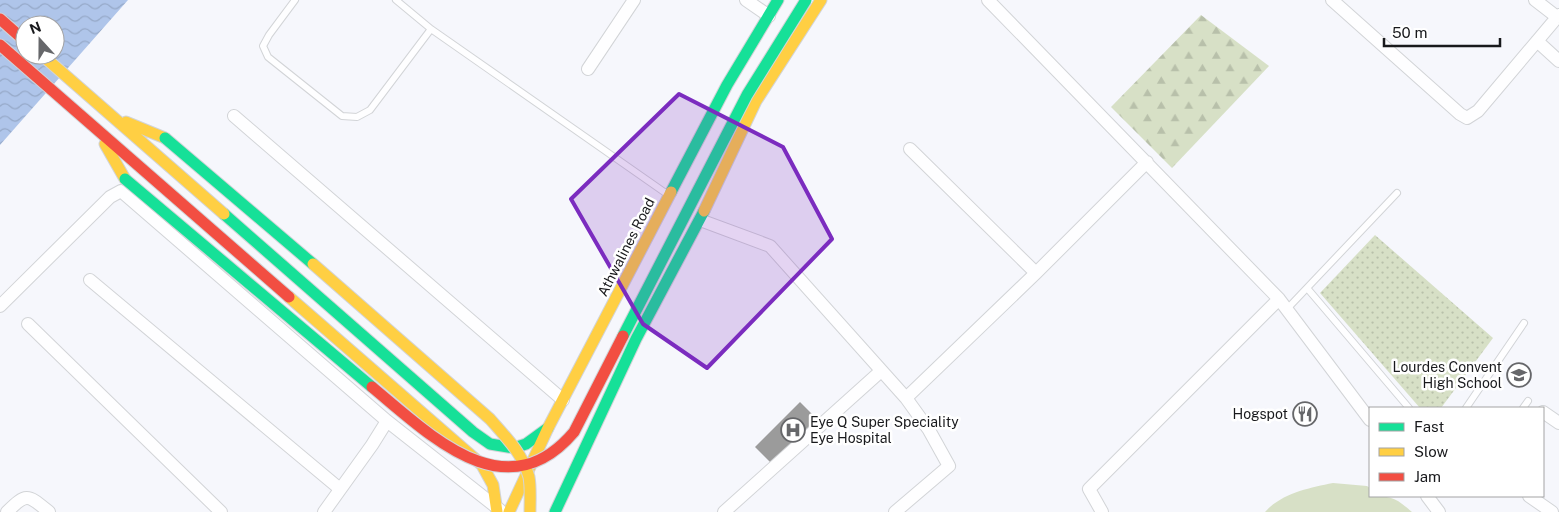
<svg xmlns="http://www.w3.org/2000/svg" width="1559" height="512" viewBox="0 0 1559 512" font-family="'Public Sans',sans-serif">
  <defs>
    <pattern id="forest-firs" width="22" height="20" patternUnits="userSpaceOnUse" patternTransform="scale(1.25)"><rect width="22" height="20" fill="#d7e0c6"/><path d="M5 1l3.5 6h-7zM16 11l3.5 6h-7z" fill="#b8c0aa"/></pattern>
    <pattern id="park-dots" width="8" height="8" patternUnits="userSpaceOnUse" patternTransform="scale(1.25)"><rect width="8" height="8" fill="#d7e0c6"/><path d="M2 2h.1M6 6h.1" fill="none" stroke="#b8c0aa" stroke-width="1.8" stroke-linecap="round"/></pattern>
    <pattern id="water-waves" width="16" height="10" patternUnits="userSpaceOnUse" patternTransform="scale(1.25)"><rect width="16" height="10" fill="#afc5ea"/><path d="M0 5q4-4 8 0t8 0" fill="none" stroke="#96a9c8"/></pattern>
  </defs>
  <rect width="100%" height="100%" fill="#f6f7fc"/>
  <path fill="#d7e0c6" d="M1333,483L1367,486L1370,488V496C1392,496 1396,498 1412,512H1265C1282,493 1309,488 1333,483Z"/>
  <path fill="url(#forest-firs)" d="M1201,15L1269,66L1172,168L1111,107Z"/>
  <path fill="url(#park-dots)" d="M1375,235L1493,338L1441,408H1420L1320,293Z"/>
  <path fill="url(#water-waves)" fill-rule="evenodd" d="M0,0H128L0,145ZM25,25H55V55H25Z"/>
  <path fill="#9b9b9b" d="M800,402L822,424L775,467L755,447Z"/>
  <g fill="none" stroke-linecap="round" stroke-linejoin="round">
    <g stroke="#d2d4d7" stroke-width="8">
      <path id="lane" d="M295,0L269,35L263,46L268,57L342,116L357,117L370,110L431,29
        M396,0L431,29L667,194
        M1307,288L1409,408
        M1287,309L1397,193
        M1466,408L1524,323
        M1523,408L1528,401"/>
    </g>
    <g stroke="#d2d4d7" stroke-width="14">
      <path id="street" d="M746,0L769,16
        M988,0L1279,299L1370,420
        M1332,0L1460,114L1467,118L1478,111L1559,15
        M1535,0L1557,17
        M1537,41L1559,61
        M588,69L634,0
        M234,116L563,400
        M910,149L1036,273
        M700,220L770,246L906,398L929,430L949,466L895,512
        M90,280L340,489
        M0,306L110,197L121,191L387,421L500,510
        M28,324L221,512
        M906,398L1036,273L1147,162
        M1543,412L1559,423
        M1427,496L1439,512
        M1529,496L1552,512
        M7,512C27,492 28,495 49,512
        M324,512L372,445L387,421
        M724,512L881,371
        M1102,512L1089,489L1279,299"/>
    </g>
    <g stroke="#d2d4d7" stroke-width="13">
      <path id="fast" d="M671,192L727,85L778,0
        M224,214L473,432L490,444L514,448L526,444L548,428
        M555,512L636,339L704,211"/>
    </g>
    <g stroke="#d2d4d7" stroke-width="13">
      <path id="slow" d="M42,55L224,214
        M126,122L165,138
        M105,144L125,179
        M704,211L756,101L821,0
        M289,297L482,465L493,485L497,512
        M509,512L548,428L671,192"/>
    </g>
    <g stroke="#d2d4d7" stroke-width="13">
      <path id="jam" d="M0,19L25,41
        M0,45L289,297"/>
    </g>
    <use href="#lane" stroke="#fefeff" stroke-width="6"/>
    <use href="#street" stroke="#fefeff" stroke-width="12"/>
    <use href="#fast" stroke="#16e098" stroke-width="11"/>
    <use href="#slow" stroke="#ffcf43" stroke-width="11"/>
    <use href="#jam" stroke="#f24e42" stroke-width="11"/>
    <g stroke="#d2d4d7" stroke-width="13" stroke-linecap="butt">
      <path id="fast-bridge" d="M165,138L313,264
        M125,179L372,387
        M623,336L747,95L806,0"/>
    </g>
    <g stroke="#d2d4d7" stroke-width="13" stroke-linecap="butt">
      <path id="slow-bridge" d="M313,264L490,419C505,436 523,454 529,477C531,488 530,501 530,512"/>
    </g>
    <g stroke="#d2d4d7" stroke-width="13" stroke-linecap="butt">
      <path id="jam-bridge" d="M372,387C431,436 506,512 574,432L623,336"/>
    </g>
    <use href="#fast-bridge" stroke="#16e098" stroke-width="11"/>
    <use href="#slow-bridge" stroke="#ffcf43" stroke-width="11"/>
    <use href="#jam-bridge" stroke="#f24e42" stroke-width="11"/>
  </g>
  <path fill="#7b2cbf" fill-opacity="0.2" stroke="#7b2cbf" stroke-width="4" stroke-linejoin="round" d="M679,94L783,147L832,239L707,368L643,324L571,199Z"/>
  <defs>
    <g id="school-ring" transform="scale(1.25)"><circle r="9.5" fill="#fff" stroke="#66676a" stroke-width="1.5"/><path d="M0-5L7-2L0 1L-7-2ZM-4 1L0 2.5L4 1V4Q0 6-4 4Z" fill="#66676a"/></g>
    <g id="restaurant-ring" transform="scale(1.25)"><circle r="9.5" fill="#fff" stroke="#66676a" stroke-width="1.5"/><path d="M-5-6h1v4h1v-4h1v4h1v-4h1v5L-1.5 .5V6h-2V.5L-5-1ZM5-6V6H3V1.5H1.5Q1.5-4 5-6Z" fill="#66676a"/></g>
    <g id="hospital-ring" transform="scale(1.25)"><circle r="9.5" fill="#fff" stroke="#66676a" stroke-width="1.5"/><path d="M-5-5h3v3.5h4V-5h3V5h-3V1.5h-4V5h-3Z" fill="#66676a"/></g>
  </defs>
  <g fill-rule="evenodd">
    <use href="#school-ring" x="1519" y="375"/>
    <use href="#restaurant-ring" x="1305" y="414"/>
    <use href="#hospital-ring" x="793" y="430"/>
  </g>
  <g text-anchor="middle" stroke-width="5" stroke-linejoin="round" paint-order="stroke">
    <g font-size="14" fill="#18191c" stroke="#fff">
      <text transform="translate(626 247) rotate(-63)" y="5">Athwalines Road</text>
    </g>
    <g font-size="14" fill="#18191c" stroke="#fff" text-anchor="end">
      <text x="1502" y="372">Lourdes Convent<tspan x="1502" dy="16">High School</tspan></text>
      <text x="1288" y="419">Hogspot</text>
      <text x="810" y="427" text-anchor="start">Eye Q Super Speciality<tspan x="810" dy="16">Eye Hospital</tspan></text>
    </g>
  </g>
  <rect x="1369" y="407" width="175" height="90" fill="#ffffff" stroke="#a3a3a4"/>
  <rect x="1379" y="423" width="25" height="8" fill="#16e098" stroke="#a3a3a4"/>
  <text x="1414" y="432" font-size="15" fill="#18191c">Fast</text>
  <rect x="1379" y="448" width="25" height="8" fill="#ffcf43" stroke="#a3a3a4"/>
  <text x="1414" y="457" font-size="15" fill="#18191c">Slow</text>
  <rect x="1379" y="473" width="25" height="8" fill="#f24e42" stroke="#a3a3a4"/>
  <text x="1414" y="482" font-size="15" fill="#18191c">Jam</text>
  <g transform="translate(40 40) rotate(339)"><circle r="24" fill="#ffffff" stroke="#a3a3a4"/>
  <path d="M0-4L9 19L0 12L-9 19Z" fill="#66676a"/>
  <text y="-8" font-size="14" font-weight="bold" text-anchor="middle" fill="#18191c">N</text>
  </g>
  <path d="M1384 38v8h116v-8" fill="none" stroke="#18191c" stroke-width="2.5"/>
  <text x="1392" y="38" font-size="15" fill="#18191c" stroke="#ffffff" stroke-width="4" paint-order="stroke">50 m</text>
</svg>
